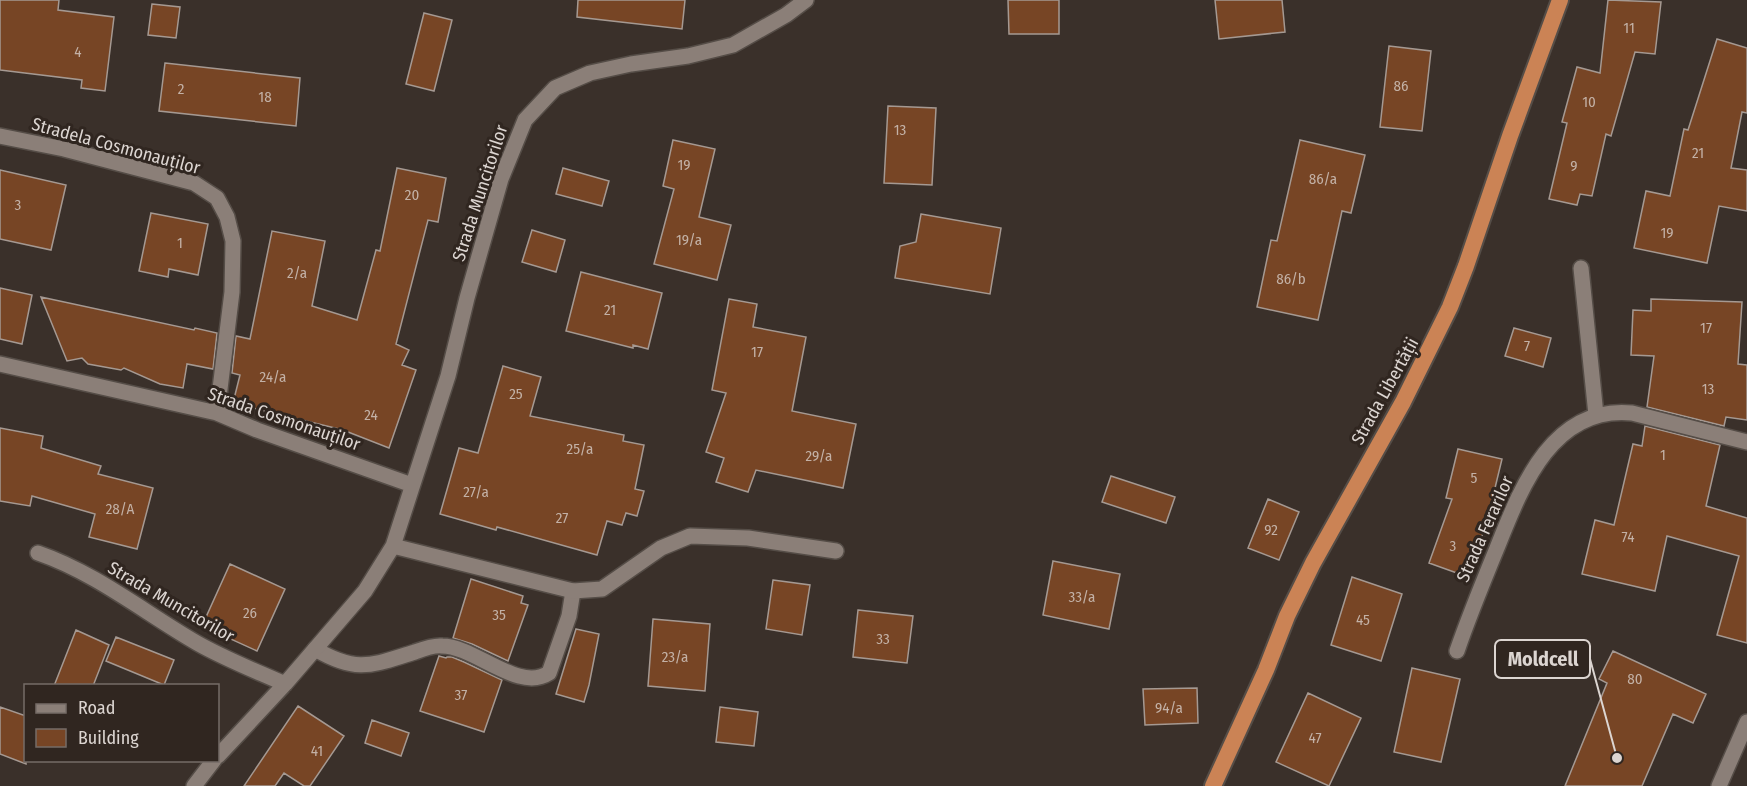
<svg xmlns="http://www.w3.org/2000/svg" width="1747" height="786" viewBox="0 0 1747 786" font-family="'Fira Sans Condensed',sans-serif">
  <rect width="100%" height="100%" fill="#3a302a"/>
  <path fill="#774525" stroke="#a59992" stroke-width="1.5" d="M0,0H59L58,10L114,17L105,91L81,88L82,80L0,70Z
    M578,0H685L682,29L577,17Z
    M1008,0H1059V34H1009Z
    M1215,0H1282L1285,32L1219,39Z
    M1608,0L1661,2L1655,54L1635,52L1611,136L1606,134L1592,196L1580,194L1577,205L1549,199L1567,123L1562,122L1577,67L1600,73Z
    M152,4L180,7L176,38L148,35Z
    M424,13L452,20L434,91L406,84Z
    M1717,39L1747,48V113L1742,112L1731,168L1747,170V211L1719,206L1707,263L1634,248L1646,191L1670,196L1684,129L1688,130Z
    M1389,46L1431,51L1422,131L1380,127Z
    M165,63L300,78L296,126L159,111Z
    M888,106L936,108L932,185L884,183Z
    M673,140L715,149L699,217L731,225L717,280L654,264L674,189L663,186Z
    M1300,140L1365,155L1351,213L1342,211L1318,320L1257,307L1271,240L1277,241Z
    M397,168L446,178L438,222L428,220L396,344L409,350L402,365L416,370L389,448L343,430L233,403L240,375L232,373L236,336L250,339L272,231L325,241L312,306L357,320L376,250L380,251Z
    M563,168L609,181L602,206L556,194Z
    M0,170L66,185L51,250L0,239Z
    M151,213L208,224L198,275L169,269L168,277L139,271Z
    M921,214L1001,228L990,294L895,278L900,246L916,242Z
    M532,230L565,240L556,272L522,262Z
    M581,272L662,293L648,349L633,345V348L566,331Z
    M0,288L32,295L22,344L0,339Z
    M41,297L194,330L195,328L217,333L213,369L187,364L183,388L160,384L124,368L121,370L88,364L82,358L67,361Z
    M729,299L757,304L753,327L806,337L792,411L856,424L843,488L756,470L748,492L716,482L724,458L706,452L726,393L712,390Z
    M1651,299L1742,302L1738,364L1747,365V420L1726,417L1724,426L1647,407L1654,356L1631,355L1633,310L1651,311Z
    M1514,328L1551,338L1543,367L1505,356Z
    M503,366L541,377L530,416L624,435L623,441L644,445L635,489L644,491L637,516L626,513L622,525L607,521L597,555L497,527L496,530L440,514L459,448L478,453Z
    M1645,426L1720,445L1706,506L1747,518V643L1717,635L1739,556L1667,536L1655,591L1582,574L1595,520L1614,525L1633,444L1642,446Z
    M0,428L43,436L41,448L101,466L98,474L153,488L137,549L89,537L95,514L32,496L30,506L0,501Z
    M1458,449L1502,459L1487,521L1468,577L1429,563L1452,499L1446,498Z
    M1111,476L1175,497L1166,523L1102,502Z
    M1268,499L1299,512L1279,560L1248,548Z
    M1053,561L1120,574L1109,629L1043,615Z
    M230,564L285,589L257,651L202,626Z
    M1352,577L1402,594L1381,661L1331,645Z
    M471,579L523,596L521,603L528,605L508,661L472,644L453,638Z
    M773,580L810,585L802,635L766,629Z
    M858,610L913,616L907,663L853,657Z
    M653,619L710,624L705,691L648,686Z
    M576,629L599,634L589,685L584,702L556,694Z
    M76,630L109,645L93,686H54Z
    M116,637L174,660L164,685L106,661Z
    M1613,651L1706,694L1693,723L1673,714L1642,786H1565L1607,683L1599,679Z
    M439,656L446,658L447,657H452L464,662L502,680L484,732L420,711Z
    M1412,668L1460,679L1441,762L1394,752Z
    M1197,688L1198,723L1145,725L1143,689Z
    M1308,693L1361,718L1329,786L1276,762Z
    M298,706L344,736L310,786H304L284,773L275,786H244Z
    M0,707L26,716V764L0,754Z
    M720,707L758,712L754,746L716,742Z
    M372,720L409,733L401,756L365,743Z"/>
  <g fill="none" stroke-linecap="round" stroke-linejoin="round">
    <g stroke="#554d47" stroke-width="18">
      <path id="service" d="M315,649C358,674 372,665 415,652C423,649 433,645 442,646C475,646 518,693 549,673L569,616L573,591"/>
    </g>
    <g stroke="#554d47" stroke-width="18">
      <path id="minor" d="M0,136L64,149L194,183L217,198L227,217L233,241L232,292L217,413
        M1581,268L1596,415
        M0,364L217,413L257,430L412,485
        M393,546L573,591L602,589L661,548L690,536L748,538L836,551
        M38,553C96,573 145,613 197,643C225,659 256,671 285,684
        M1457,651C1469,616 1483,582 1497,548C1521,488 1552,405 1632,413L1747,442
        M218,756L285,684L365,591L393,546L448,376L467,298L501,179L525,120L555,88L590,73L631,64L688,56L733,45L786,15L806,0
        M194,786L214,760"/>
    </g>
    <g stroke="#554d47" stroke-width="18">
      <path id="tertiary" d="M1719,786L1747,722"/>
    </g>
    <g stroke="#554d47" stroke-width="20">
      <path id="trunk" d="M1213,786L1266,670L1287,616L1313,563L1403,402L1450,307L1466,266L1510,136L1560,0"/>
    </g>
    <use href="#service" stroke="#8b7f78" stroke-width="15"/>
    <use href="#minor" stroke="#8b7f78" stroke-width="15"/>
    <use href="#tertiary" stroke="#8b7f78" stroke-width="15"/>
    <use href="#trunk" stroke="#cb8355" stroke-width="16"/>
  </g>
  <g text-anchor="middle" stroke-width="6" stroke-linejoin="round" paint-order="stroke">
    <g font-size="15" fill="#c3b1a6">
      <text x="1629" y="33">11</text>
      <text x="78" y="57">4</text>
      <text x="1401" y="91">86</text>
      <text x="181" y="94">2</text>
      <text x="265" y="102">18</text>
      <text x="1589" y="107">10</text>
      <text x="900" y="135">13</text>
      <text x="1698" y="158">21</text>
      <text x="684" y="170">19</text>
      <text x="1574" y="171">9</text>
      <text x="1323" y="184">86/a</text>
      <text x="412" y="200">20</text>
      <text x="18" y="210">3</text>
      <text x="1667" y="238">19</text>
      <text x="689" y="245">19/a</text>
      <text x="180" y="248">1</text>
      <text x="297" y="278">2/a</text>
      <text x="1291" y="284">86/b</text>
      <text x="610" y="315">21</text>
      <text x="1706" y="333">17</text>
      <text x="1527" y="351">7</text>
      <text x="757" y="357">17</text>
      <text x="273" y="382">24/a</text>
      <text x="1708" y="394">13</text>
      <text x="516" y="399">25</text>
      <text x="371" y="420">24</text>
      <text x="580" y="454">25/a</text>
      <text x="1663" y="460">1</text>
      <text x="819" y="461">29/a</text>
      <text x="1474" y="483">5</text>
      <text x="476" y="497">27/a</text>
      <text x="120" y="514">28/A</text>
      <text x="562" y="523">27</text>
      <text x="1271" y="535">92</text>
      <text x="1628" y="542">74</text>
      <text x="1453" y="551">3</text>
      <text x="1082" y="602">33/a</text>
      <text x="250" y="618">26</text>
      <text x="499" y="620">35</text>
      <text x="1363" y="625">45</text>
      <text x="883" y="644">33</text>
      <text x="675" y="662">23/a</text>
      <text x="1635" y="684">80</text>
      <text x="461" y="700">37</text>
      <text x="1169" y="713">94/a</text>
      <text x="1315" y="743">47</text>
      <text x="317" y="756">41</text>
    </g>
    <g font-size="18" fill="#dcd5d1" stroke="#302620">
      <text transform="translate(116 146) rotate(15)" y="6">Stradela Cosmonauților</text>
      <text transform="translate(480 193) rotate(-72)" y="6">Strada Muncitorilor</text>
      <text transform="translate(1385 391) rotate(-61)" y="6">Strada Libertății</text>
      <text transform="translate(284 419) rotate(19)" y="6">Strada Cosmonauților</text>
      <text transform="translate(1485 529) rotate(-66)" y="6">Strada Ferarilor</text>
      <text transform="translate(171 602) rotate(30)" y="6">Strada Muncitorilor</text>
    </g>
  </g>
  <path fill="none" stroke="#dcd5d1" stroke-width="2" d="M1617 758L1590 659"/>
  <circle fill="#dcd5d1" stroke="#302620" stroke-width="2" cx="1617" cy="758" r="6"/>
  <rect fill="#302620" stroke="#dcd5d1" stroke-width="2" x="1495" y="640" width="95" height="38" rx="6"/>
  <g font-size="20" text-anchor="middle" font-weight="bold" fill="#dcd5d1">
    <text x="1543" y="666">Moldcell</text>
  </g>
  <rect x="24" y="684" width="195" height="78" fill="#302620" stroke="#756c67" stroke-width="1.5"/>
  <rect x="36" y="704" width="30" height="9" fill="#8b7f78" stroke="#756c67" stroke-width="1.5"/>
  <text x="78" y="714" font-size="18" fill="#dcd5d1">Road</text>
  <rect x="36" y="729" width="30" height="18" fill="#774525" stroke="#756c67" stroke-width="1.5"/>
  <text x="78" y="744" font-size="18" fill="#dcd5d1">Building</text>
</svg>
